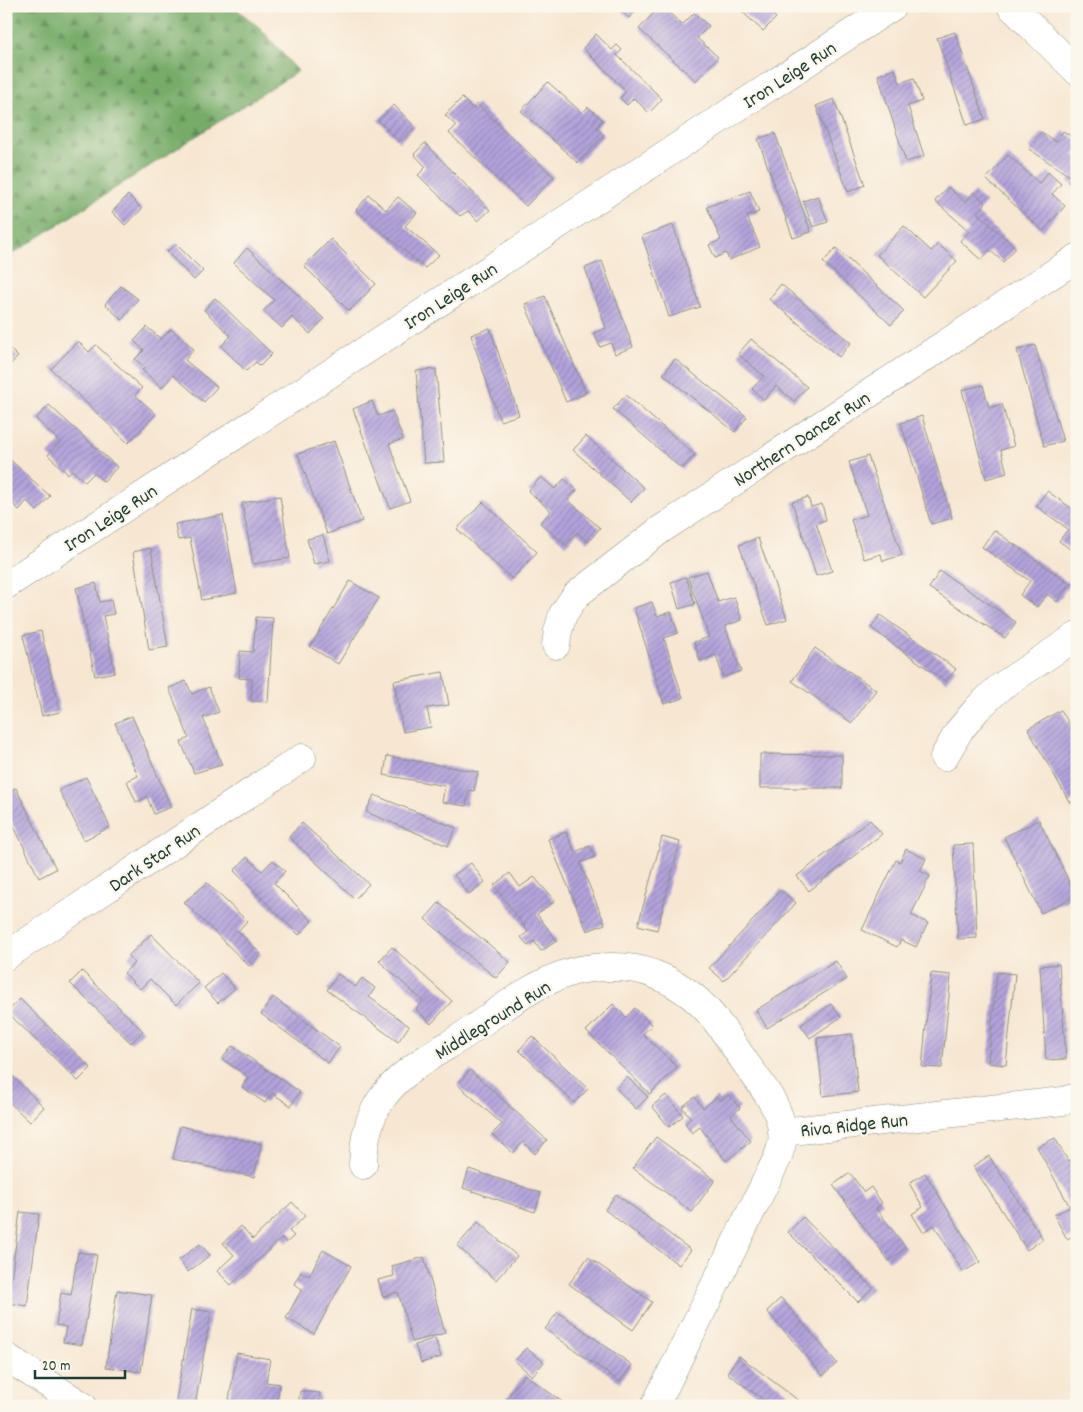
<svg xmlns="http://www.w3.org/2000/svg" width="1083" height="1412" viewBox="0 0 1083 1412" font-family="Dekko,sans-serif">
  <defs>
    <pattern id="forest-firs" width="22" height="20" patternUnits="userSpaceOnUse" patternTransform="scale(1.25)"><rect width="22" height="20" fill="#76ab67"/><path d="M5 1l3.5 6h-7zM16 11l3.5 6h-7z" fill="#608c56"/></pattern>
    <pattern id="building-hatch" width="6" height="6" patternUnits="userSpaceOnUse" patternTransform="scale(1.25)"><rect width="6" height="6" fill="#b3a3dc"/><path d="M-1 1l2-2M0 6l6-6M5 7l2-2" fill="none" stroke="#9186b3"/></pattern>
  </defs>
  <rect width="100%" height="100%" fill="#fbf7ec"/>
  <filter id="ink" filterUnits="userSpaceOnUse"><feTurbulence type="fractalNoise" baseFrequency=".02" numOctaves="2"/><feDisplacementMap in="SourceGraphic" scale="10" xChannelSelector="R" yChannelSelector="G"/><feConvolveMatrix kernelMatrix="1 2 1 2 8 2 1 2 1" color-interpolation-filters="sRGB"/></filter>
  <filter id="wash" filterUnits="userSpaceOnUse"><feTurbulence type="fractalNoise" baseFrequency=".0096" numOctaves="4" result="noise"/><feDisplacementMap in="SourceGraphic" scale="20" xChannelSelector="R" yChannelSelector="G"/><feGaussianBlur stdDeviation="1.12" result="paint"/><feColorMatrix in="noise" values="0 0 0 0 0 0 0 0 0 0 0 0 0 0 0 0 0 1.4 0 .05"/><feComposite in="paint" operator="in"/></filter>
  <g filter="url(#wash)">
    <rect width="100%" height="100%" fill="#f7e7d2"/>
    <path fill="url(#forest-firs)" stroke="#4a744e" d="M6,6H233L261,29L298,71L6,258Z"/>
    <g id="blocks">
      <path fill="url(#building-hatch)" d="M616,6H640L629,18Z
        M660,6H662L682,25L694,13L709,26L697,38L718,57L696,81L639,29Z
        M736,6H764L776,18L763,31Z
        M955,32L985,119L967,125L937,38Z
        M596,34L612,50L617,45L622,50L617,55L662,99L649,113L634,98L627,105L620,98L626,91L583,48Z
        M895,69L900,83L914,78L922,101L908,106L924,156L906,162L878,75Z
        M548,82L582,113L588,107L603,120L597,128L604,135L578,163L521,111Z
        M462,98L473,109L477,104L554,177L526,206L449,133L456,126L445,115Z
        M834,99L865,185L848,192L816,106Z
        M394,105L415,127L399,142L378,120Z
        M1063,131L1077,140V150L1073,155L1077,157L1076,187L1068,182L1071,177L1029,149L1041,132L1056,142Z
        M775,133L811,232L793,238L758,139Z
        M425,143L490,210L478,221L468,211L460,216L418,175L426,167L414,154Z
        M1008,155L1039,183L1048,172L1061,184L1052,194L1065,206L1043,231L986,179Z
        M948,187L965,202L974,192L986,203L977,213L1016,248L1003,262L990,250L981,260L960,241L969,231L935,201Z
        M750,191L759,212L747,216L760,247L729,260L726,253L715,258L709,245L721,240L707,207Z
        M128,195L142,209L125,225L112,212Z
        M369,195L386,210L398,197L417,213L405,226L439,255L425,268L356,210Z
        M818,196L828,222L813,227L803,201Z
        M673,225L700,307L669,317L642,236Z
        M904,226L931,251L938,244L957,261L923,297L877,255Z
        M331,239L376,284L349,311L304,266Z
        M176,244L203,271L194,280L167,252Z
        M247,248L324,319L310,334L292,317L282,328L263,311L274,300L234,263Z
        M836,248L904,311L891,325L823,262Z
        M602,261L633,347L615,354L611,343L600,347L594,333L606,328L585,268Z
        M781,284L851,343L839,357L769,299Z
        M121,286L138,299L122,320L105,304Z
        M545,296L586,393L566,402L525,304Z
        M215,298L272,354L260,366L256,362L246,371L221,346L231,336L204,310Z
        M147,327L161,339L171,329L194,349L185,360L217,387L204,402L173,375L162,388L142,370L145,368L135,359L144,350L134,341Z
        M490,328L519,415L500,421L471,335Z
        M751,339L807,387L794,401L776,386L764,400L752,389L764,376L738,354Z
        M78,341L89,352L96,345L142,388L135,395L156,414L128,443L51,369Z
        M6,345L18,357L6,368Z
        M1035,345L1063,441L1044,446L1017,350Z
        M675,359L747,417L735,432L663,374Z
        M436,369L444,462L424,463L416,371Z
        M983,385L989,408L1002,404L1014,446L1001,450L1007,473L986,479L962,390Z
        M626,395L695,455L682,469L613,409Z
        M372,401L378,416L392,411L403,439L389,444L410,501L390,508L353,409Z
        M49,405L117,467L104,482L94,473L85,482L72,470L68,474L48,455L60,442L36,419Z
        M922,416L952,518L931,524L901,423Z
        M586,436L644,488L631,502L573,450Z
        M334,441L362,521L327,534L298,454Z
        M6,456L50,496L37,511L27,501L19,510L6,497V490L10,486L6,482Z
        M868,456L902,555L883,561L881,554L864,559L851,520L867,515L849,462Z
        M541,477L555,489L564,479L577,490L568,500L600,528L588,542L577,532L566,545L540,523L551,511L528,491Z
        M1047,491L1077,512V554L1059,541L1068,529L1036,506Z
        M280,496L290,558L253,564L242,503Z
        M808,497L811,507L822,504L826,520L816,523L832,571L816,576L792,502Z
        M483,502L537,552L512,579L457,529Z
        M223,515L237,593L202,600L190,538L178,540L175,524Z
        M994,530L1070,584L1057,602L1047,594L1037,607L1020,595L1030,581L982,547Z
        M323,535L330,561L314,564L307,539Z
        M758,538L787,619L768,625L739,545Z
        M151,548L168,647L149,650L133,552Z
        M707,571L718,602L734,597L742,620L725,626L741,671L723,677L716,655L700,661L694,642L709,637L688,577Z
        M940,571L1016,622L1005,638L929,588Z
        M686,577L695,604L679,609L671,582Z
        M350,581L379,598L338,664L310,647Z
        M96,583L100,602L111,600L114,614L103,616L115,672L95,676L76,588Z
        M652,602L657,616L671,612L678,633L664,638L683,698L664,704L634,608Z
        M880,615L956,669L946,682L871,628Z
        M256,617L273,618L268,702L251,701L252,679L239,678L240,651L253,652Z
        M41,631L60,712L42,716L23,635Z
        M815,648L876,690L852,723L792,681Z
        M443,672L449,705L427,708L431,727L403,732L394,681Z
        M186,681L192,694L209,687L219,712L203,718L222,765L194,773L181,742L189,738L169,688Z
        M1061,710L1077,737V799L1070,803L1028,729Z
        M132,716L171,807L154,814L147,797L136,802L127,781L138,776L115,723Z
        M760,754L842,755V788H760Z
        M387,756L478,772L474,791L469,790L466,806L442,802L445,786L384,775Z
        M86,777L110,827L84,840L59,790Z
        M16,788L56,869L39,878L6,810V793Z
        M374,795L456,828L448,846L366,812Z
        M870,820L882,834L809,891L797,876Z
        M1039,820L1076,896L1041,913L1004,837Z
        M302,823L369,884L355,899L289,837Z
        M566,832L575,852L590,846L595,857L580,863L605,924L587,931L548,839Z
        M662,837L680,842L657,930L638,925Z
        M973,844L977,938L958,939L953,845Z
        M906,849L926,859L920,871L930,876L911,915L928,923L916,947L901,940L897,947L862,930L896,860L900,862Z
        M247,857L262,871L273,860L285,871L274,883L312,921L299,935L234,871Z
        M471,863L485,882L469,894L454,875Z
        M510,873L520,887L534,877L555,901L537,914L557,941L541,951L534,941L528,946L521,937L528,932L494,885Z
        M207,883L247,921L238,931L261,954L249,966L184,902Z
        M781,890L796,903L724,981L709,968Z
        M439,903L510,962L496,978L425,919Z
        M151,934L199,983L176,1005L150,979L140,989L124,973L134,963L128,956Z
        M392,947L452,1001L431,1024L416,1009L423,1001L379,961Z
        M836,961L847,979L767,1028L756,1010Z
        M1059,964L1066,1059L1046,1060L1040,966Z
        M82,971L143,1031L131,1043L70,983Z
        M997,972L1015,974L1006,1065L988,1063Z
        M221,973L235,988L218,1003L204,988Z
        M931,973L951,975L942,1068L922,1067Z
        M338,974L355,987L362,978L375,988L369,997L409,1026L398,1042L327,990Z
        M273,997L340,1047L328,1063L261,1014Z
        M20,999L91,1068L78,1081L7,1012Z
        M613,1004L626,1017L635,1008L652,1025L643,1034L677,1067L650,1094L586,1031Z
        M831,1004L841,1017L810,1038L801,1025Z
        M852,1034L858,1092L823,1096L817,1038Z
        M532,1036L588,1089L574,1103L519,1050Z
        M232,1046L300,1092L291,1106L272,1093L265,1103L242,1087L248,1077L222,1059Z
        M6,1070L44,1107L30,1122L6,1099Z
        M470,1070L547,1140L535,1154L523,1142L513,1153L492,1134L502,1124L457,1084Z
        M627,1077L648,1097L636,1109L616,1088Z
        M666,1095L683,1116L669,1127L652,1106Z
        M729,1095L740,1108L731,1116L751,1141L726,1161L700,1127L692,1133L685,1123L691,1118L682,1107L695,1097L703,1108L717,1097L720,1101Z
        M180,1126L261,1144L254,1177L173,1159Z
        M656,1137L715,1180L692,1212L633,1168Z
        M1055,1138L1068,1161L1076,1157L1077,1159V1234L1067,1239L1054,1215L1070,1207L1037,1147Z
        M989,1156L1043,1239L1027,1250L973,1166Z
        M469,1169L541,1193L535,1212L463,1188Z
        M850,1173L864,1192L871,1187L882,1203L876,1208L906,1248L889,1261L833,1185Z
        M925,1173L980,1262L963,1272L934,1225L923,1232L912,1214L923,1207L909,1183Z
        M616,1194L691,1250L679,1265L605,1210Z
        M292,1202L305,1216L289,1231L294,1236L286,1243L282,1238L231,1285L217,1271L234,1255L223,1243L241,1226L253,1239Z
        M20,1212L39,1214L27,1306L8,1303Z
        M803,1217L873,1288L858,1302L788,1232Z
        M478,1222L517,1256L496,1280L457,1246Z
        M200,1244L210,1255L188,1272L179,1260Z
        M323,1250L351,1266L314,1334L286,1318L302,1289L294,1284L301,1272L309,1276Z
        M78,1252L97,1255L82,1345L63,1342L66,1327L56,1325L61,1293L71,1295Z
        M424,1257L445,1333L412,1342L398,1292L383,1297L378,1280L394,1276L392,1266Z
        M588,1257L652,1302L633,1330L569,1284Z
        M117,1290L152,1295L141,1372L106,1367Z
        M781,1298L837,1363L823,1376L767,1311Z
        M192,1309L211,1312L195,1406H175Z
        M558,1312L632,1365L620,1382L545,1329Z
        M435,1338L441,1357L421,1363L415,1345Z
        M526,1348L544,1362L532,1376L515,1361Z
        M237,1353L270,1359L266,1382L280,1384L276,1405L262,1403V1406H228Z
        M739,1356L806,1406H772L727,1373Z
        M524,1374L568,1406H502Z
        M300,1391L320,1393L319,1406H298Z"/>
    </g>
  </g>
  <g filter="url(#ink)">
    <use href="#blocks" fill-opacity="0" stroke="#8b9283" stroke-width="1"/>
    <g fill="none" stroke-linecap="round" stroke-linejoin="round">
      <g stroke="#8b9283" stroke-width="29">
        <path id="street" d="M1011,6L1077,71
          M6,585L893,6
          M556,645L558,631L563,614L576,595L660,530L1077,258
          M944,757L959,731L977,709L999,688L1077,636
          M6,956L302,758
          M782,1132L1063,1101L1077,1097
          M363,1165C364,1140 368,1117 383,1097C402,1070 437,1053 464,1035C495,1014 529,986 565,974C585,967 614,965 636,969C662,974 689,990 707,1010C721,1025 733,1045 745,1062C761,1085 786,1112 782,1143C781,1148 779,1153 778,1157L655,1406
          M6,1357L83,1406"/>
      </g>
      <use href="#street" stroke="#fff" stroke-width="28"/>
    </g>
  </g>
  <g text-anchor="middle" stroke-width="4.5" stroke-linejoin="round" paint-order="stroke">
    <g font-size="20" fill="#1f3d34" stroke="#fbf7ec">
      <text transform="translate(789 74) rotate(-33)" y="7">Iron Leige Run</text>
      <text transform="translate(450 295) rotate(-33)" y="7">Iron Leige Run</text>
      <text transform="translate(801 438) rotate(-33)" y="7">Northern Dancer Run</text>
      <text transform="translate(110 517) rotate(-33)" y="7">Iron Leige Run</text>
      <text transform="translate(154 857) rotate(-34)" y="7">Dark Star Run</text>
      <text transform="translate(492 1019) rotate(-32)" y="7">Middleground Run</text>
      <text transform="translate(854 1124) rotate(-6)" y="7">Riva Ridge Run</text>
    </g>
  </g>
  <rect width="1083" height="1412" fill="none" stroke="#fbf7ec" stroke-width="25"/>
  <path d="M35 1370v8h90v-8" fill="none" stroke="#1f3d34" stroke-width="2.5"/>
  <text x="42" y="1370" font-size="15" fill="#1f3d34" stroke="#fbf7ec" stroke-width="4" paint-order="stroke">20 m</text>
</svg>
